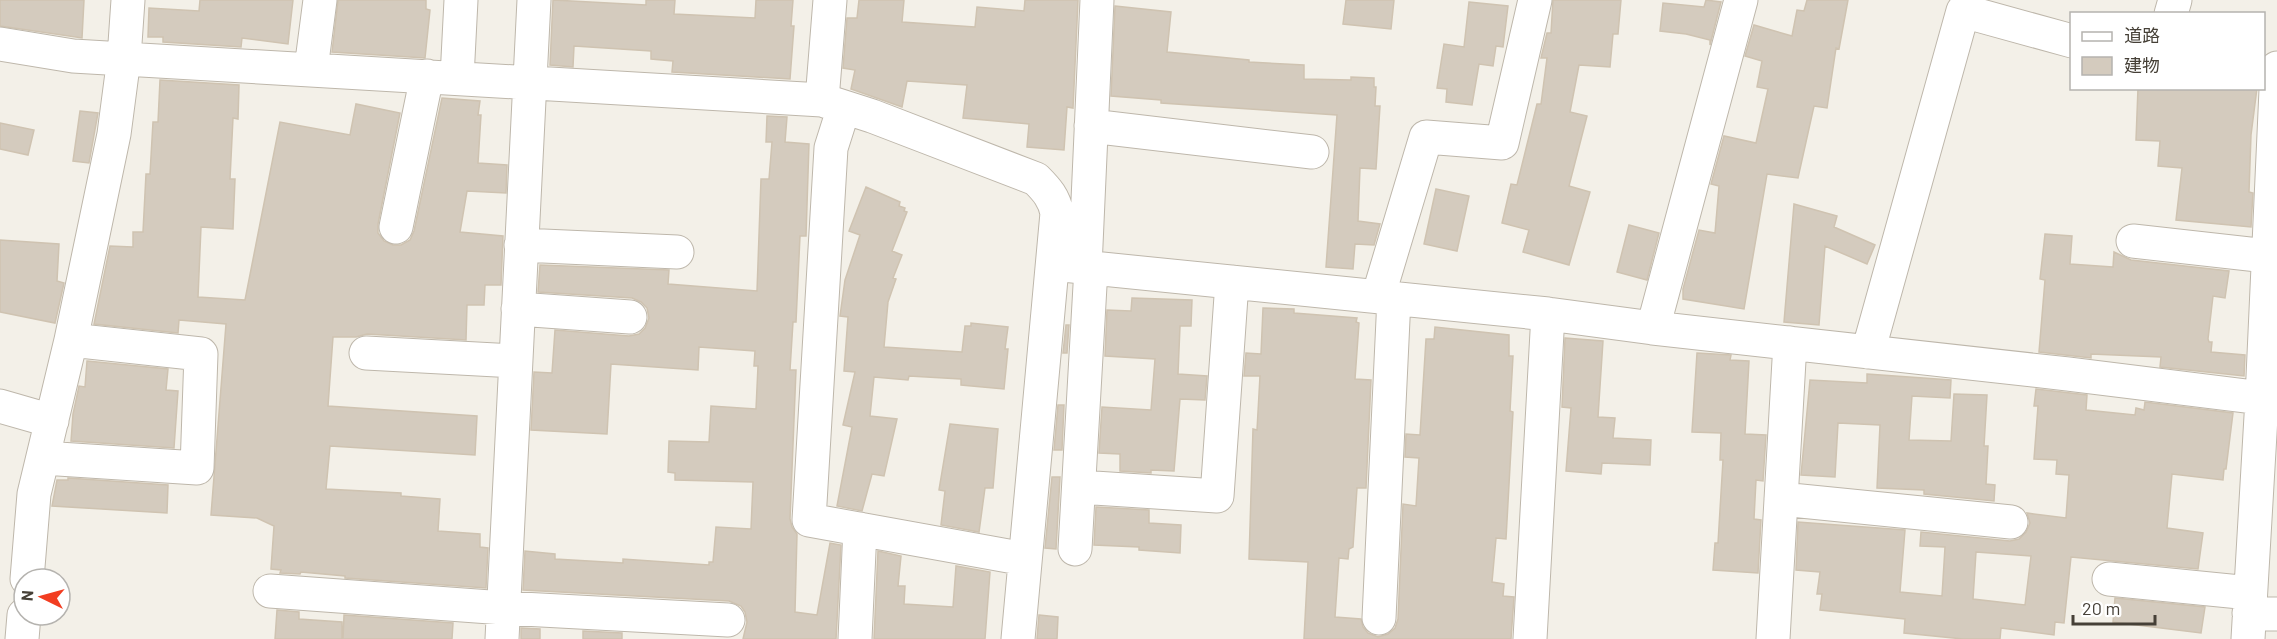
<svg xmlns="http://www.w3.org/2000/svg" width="2277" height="639" viewBox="0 0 2277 639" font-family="Barlow,'Noto Sans JP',sans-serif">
  <rect width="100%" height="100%" fill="#f3f0e8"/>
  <path fill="#d4cbbe" stroke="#cfc3b1" stroke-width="1.5" fill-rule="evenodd" d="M0,0H84L82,38L0,26Z
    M200,0H293L288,44L242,38L241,47L163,42V37H148L149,8L199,11Z
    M338,0H426V9L430,10L425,58L332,52Z
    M553,0L646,5V0H675L674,14L755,18L756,0H793L791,26H794L790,79L672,72L673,61L651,59V51L574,46L573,67L550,65Z
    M859,0H904L902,22L975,27L977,7L1024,11L1025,0H1078L1073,108L1067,107L1064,150L1027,147L1029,124L963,118L967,85L907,81L902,107L851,89L855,70L843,68L847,18H857Z
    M1346,0H1394L1391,29L1343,24Z
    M1553,0H1621L1618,34H1613L1610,67L1579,65L1570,112L1587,116L1569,186L1590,192L1569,265L1523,252L1529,230L1502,223L1511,184L1517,185L1537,104H1541L1547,58H1541L1547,33H1551Z
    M1706,0L1721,2L1710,45V40L1686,34L1660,31L1663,3L1704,7Z
    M1807,0H1848L1839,49L1836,48L1827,108L1814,106L1798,178L1767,174L1744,309L1683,299V289L1699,230L1715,233L1719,186L1711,184L1724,136L1756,143L1768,89L1757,87L1762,61L1745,56L1754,25L1792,36L1797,10L1804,11Z
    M1469,2L1508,6L1503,47L1496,46L1493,66L1479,64L1472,105L1446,102L1447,89L1437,88L1444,44L1464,47Z
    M1115,6L1171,12L1167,52L1249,60V62L1304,65V79L1351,80V77L1374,78V87H1376L1375,106H1380L1376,169L1360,168L1358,221L1380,224L1374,245L1355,244L1353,269L1326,267L1337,115L1161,103V100L1111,96Z
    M160,80L239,85L238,119L233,118L230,179H235L233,229L201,227L198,297L245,300L280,122L350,135L356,104L400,113L378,224V233L384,241L393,245H401L410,240L414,231L442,98L480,101L478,115H481L478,163L507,165L506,193L467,191L460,232L503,236L501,285H485L484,305H467L466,340L367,334L356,337H333L328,406L477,416L475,455L330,446L326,489L401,493V496L440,499L438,531L480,534V547L488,548L486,588L345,578V576L301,572L300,574L280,573L281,570L271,569L274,526L257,518L211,515L226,324L179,320L178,333L94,324L110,246L133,247V232H143L146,174H150L153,122H158Z
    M2138,88H2257L2251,135L2249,192L2253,193L2251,227L2176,220L2182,168L2158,166L2160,141L2136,140Z
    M80,111L98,113L89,163L73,161Z
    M767,116L787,117L785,142L809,144L806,236H800L796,322H793L790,370H796L790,519L792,527L797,534L795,612L817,615L830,543L841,545L836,639H743L747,622L745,612L741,606L729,601L523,590L525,551L555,554V559L623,563V559L709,565V562H713L716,527L751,529L753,482L675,480V473L668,472L669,441L709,442L711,406L756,409L758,366H754L755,351L699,347L698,370L611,364L607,434L531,430L534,372L552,373L555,330L629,336L639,334L645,328L649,318L647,308L641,302L632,298L538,292L540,265L669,270L668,284L757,291L761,179H769L772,142H766Z
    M0,123L34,130L28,155L0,149Z
    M866,187L900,202L899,206L905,208L904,211L907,212L892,251L902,255L893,278L896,279L888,302L884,347L962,352L965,326H971V323L1008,327L1005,349H1008L1004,389L961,385V379L909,376L908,380L874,377L870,416L897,419L884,476L872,474L862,511L837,506L852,427L843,425L855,372L844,371L848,317L840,316L845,280L860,235L849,231Z
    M1436,189L1469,196L1457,251L1424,244Z
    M1794,204L1837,216L1834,227L1875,245L1867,264L1825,246L1819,325L1784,322Z
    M1629,225L1659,233L1647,280L1617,272Z
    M2045,234L2072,236L2070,264L2113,267L2114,252L2131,260L2229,271L2225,298L2213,296L2208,339L2209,342H2212L2211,352L2245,355L2244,376L2160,367L2161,357L2091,354V358L2039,352L2045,280L2040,279Z
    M0,240L59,244L57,281L64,283L55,323L0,312Z
    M1132,298L1192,300L1191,326H1180L1178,374L1207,376L1205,400L1180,399L1174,471L1151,470V473L1120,471V454L1099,453L1102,407L1151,410L1155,359L1105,356L1107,310L1131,311Z
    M1263,308L1294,309V313L1357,318L1356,322L1359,323L1355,379L1371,380L1366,488H1357L1353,547L1349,549L1348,559L1339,558L1335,617L1361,619L1363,627L1368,633L1378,637L1388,634L1395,628L1398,619L1403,504L1416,506L1419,458L1405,457L1406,434L1420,435L1426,339H1434L1435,327L1509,335V356H1513L1510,411L1513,412L1506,539L1496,538L1492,582L1504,584L1503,596L1514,597L1511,639H1304L1308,562L1249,559L1253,429L1257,430L1260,376H1244L1246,353L1261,354Z
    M1066,325H1069L1067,353H1063Z
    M1565,338L1603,341L1598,417L1615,418L1613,438L1651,440L1650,465L1602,463L1601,474L1566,471L1571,408L1562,407Z
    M1697,353L1731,355L1730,360L1749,361L1745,434L1766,435L1763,481L1756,480L1754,519L1761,520L1758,573L1713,570L1715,543H1718L1723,460H1720L1721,433L1692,432Z
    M87,361L168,369L166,390L178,391L174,448L71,441L73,414L79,386L85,387Z
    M1867,374L1951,380L1950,398L1912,396L1909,440L1951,441L1954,394L1987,395L1984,446H1988L1986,484L1995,485L1994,501L1924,494V490L1877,488L1880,425L1838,423L1835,477L1801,475L1810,380L1867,383Z
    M2036,389L2087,395L2086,410L2135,415L2136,408L2144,410L2145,402L2233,413L2226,469H2224L2223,480L2172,474L2167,528L2203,533L2198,569L2071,557L2064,623L2055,622L2054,635L2001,628L2000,639H1963L1904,633L1905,619L1820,610L1822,594H1817L1820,572L1796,570L1798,522L1905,530L1900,592L1942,596L1945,547L1920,546L1921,532L2010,541L2019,539L2026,532L2030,523L2027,513L2066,518L2069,475L2056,474L2057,460L2034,459L2038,406H2034ZM1976,552L2031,556L2025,605L1973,599Z
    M1058,405H1064L1062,450H1054Z
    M950,424L998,429L993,488H985L979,532L941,525L945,491L939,490Z
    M1052,477H1060L1056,549L1045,548Z
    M68,478L168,485L167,513L52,506L57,480H68Z
    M1096,507L1149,510V523L1181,525L1180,553L1139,550V547L1094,545Z
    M878,551L901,556L898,586H905L904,604L953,607L956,566L990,572L985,639H874Z
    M2115,598L2205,607L2201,633L2113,622Z
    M277,610L299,612V619L342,622V639H275Z
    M344,615L453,623L452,639H343Z
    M1039,615L1058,617L1057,639H1037Z
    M521,628L540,629V639H521Z
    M583,631L622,633V639H583Z"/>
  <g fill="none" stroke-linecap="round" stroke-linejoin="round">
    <g stroke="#beb7ab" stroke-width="35">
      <path id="street" d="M2171,14L2175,0
        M0,44L73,56L822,100L872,116L1036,179C1047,190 1054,198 1057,213L1018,639
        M311,69L320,0
        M457,78L461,0
        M822,100L830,0
        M844,107L831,148L809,520L1025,559
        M1091,126L1312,152
        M396,227L427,76
        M2133,241L2267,256
        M521,245L677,252
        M1053,264L1548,314L1653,328L2068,374L2277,400
        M1085,267L1097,0
        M1378,297L1426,137L1502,143L1535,0
        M518,309L630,317
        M1653,328L1741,0
        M1868,352L1963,11L2072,41
        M366,353L515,361
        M0,406L52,421
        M43,458L197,468L201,354L71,340
        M1079,487L1217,496L1232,282
        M1781,499L2011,522
        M1075,549L1091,268
        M27,579L34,494L71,340L114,134L124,58L128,0
        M2109,579L2250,593
        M270,591L504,608L728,620
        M2249,613L2277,614
        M1379,618L1394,298
        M22,639L24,615
        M502,639L534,0
        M855,639L860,529
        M1530,639L1548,314
        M1773,639L1790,343
        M2248,639L2262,399L2277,68"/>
    </g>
    <use href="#street" stroke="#fff" stroke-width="33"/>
  </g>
  <rect x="2070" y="12" width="195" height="78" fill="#ffffff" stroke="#b5b3af" stroke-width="1.5"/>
  <rect x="2082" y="32" width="30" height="9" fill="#ffffff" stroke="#b5b3af" stroke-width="1.5"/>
  <text x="2124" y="42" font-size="18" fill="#464037">道路</text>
  <rect x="2082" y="57" width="30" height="18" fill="#d4cbbe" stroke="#b5b3af" stroke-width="1.5"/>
  <text x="2124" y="72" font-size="18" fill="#464037">建物</text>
  <g transform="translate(42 597) rotate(275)"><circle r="28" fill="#ffffff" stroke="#b5b3af" stroke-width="1.5"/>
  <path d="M0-4.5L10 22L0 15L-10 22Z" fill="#f23d21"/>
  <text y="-9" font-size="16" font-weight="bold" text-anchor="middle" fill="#464037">N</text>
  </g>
  <path d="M2073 615v9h82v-9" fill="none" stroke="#464037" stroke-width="3"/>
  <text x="2082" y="615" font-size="18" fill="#464037" stroke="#ffffff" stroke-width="4.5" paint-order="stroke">20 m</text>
</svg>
